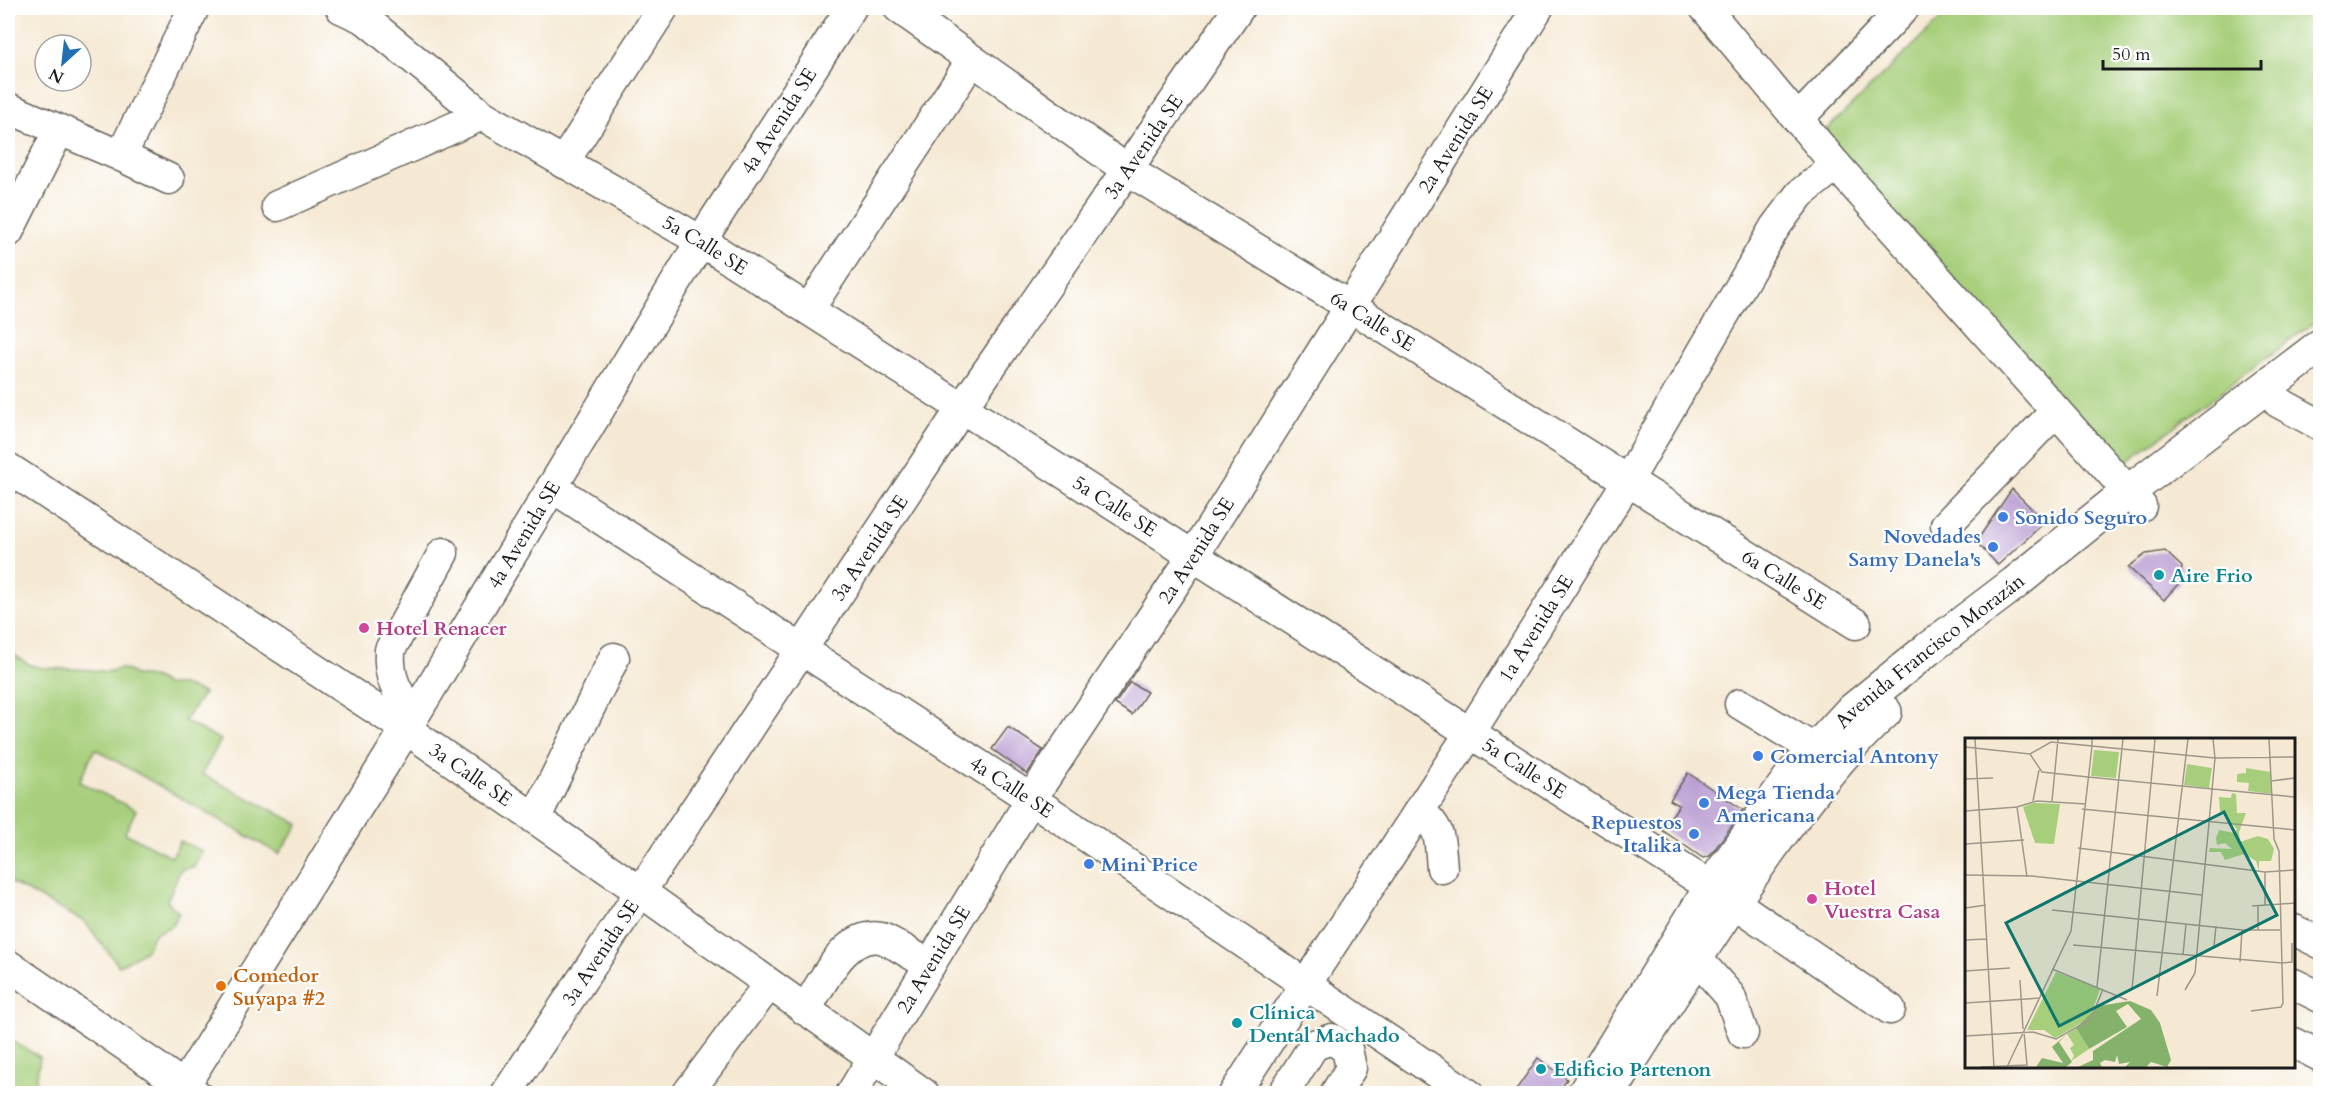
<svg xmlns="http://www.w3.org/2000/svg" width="2328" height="1101" viewBox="0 0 2328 1101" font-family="Cardo,serif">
  <rect width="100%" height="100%" fill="#fff"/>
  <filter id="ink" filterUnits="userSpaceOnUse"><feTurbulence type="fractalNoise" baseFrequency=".0167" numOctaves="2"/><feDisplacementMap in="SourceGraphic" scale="12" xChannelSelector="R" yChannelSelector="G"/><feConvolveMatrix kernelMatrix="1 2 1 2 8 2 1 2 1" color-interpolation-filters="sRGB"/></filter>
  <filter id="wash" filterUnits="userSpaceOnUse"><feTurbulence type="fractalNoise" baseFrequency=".008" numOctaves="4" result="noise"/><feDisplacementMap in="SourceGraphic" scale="24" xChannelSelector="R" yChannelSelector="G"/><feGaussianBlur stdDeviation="1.35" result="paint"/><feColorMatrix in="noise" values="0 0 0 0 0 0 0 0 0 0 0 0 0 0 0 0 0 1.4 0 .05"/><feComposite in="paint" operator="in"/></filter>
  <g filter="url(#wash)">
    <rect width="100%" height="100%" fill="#f5e9d4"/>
    <path fill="#a7cf7b" stroke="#62764c" stroke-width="1.5" d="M1952,8H2320V318L2123,465L1820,136Z
      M8,648C29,672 47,668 76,669C87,669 98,672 109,671C113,671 119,668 123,669C127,669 131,673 136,675C148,678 155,674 165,685H182L204,693L184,721L221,740L202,774L299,824L279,854L95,749L79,782L136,810L125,833L172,857L180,841L202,851L194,867L181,869L167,901L179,913L172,926L154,934L146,950L119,966L85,922L8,881Z
      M8,1039L40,1057L34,1093H8Z"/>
    <g id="blocks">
      <path fill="#b698d0" d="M2012,489L2045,522L1998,565L1976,542Z
        M2165,551L2182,567L2179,583L2164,600L2128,567L2146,554Z
        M1130,682L1147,692L1132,715L1115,704Z
        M1008,727L1043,750L1027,774L992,749Z
        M1688,773L1743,810L1710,856L1703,858L1662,830L1679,805L1670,800Z
        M1538,1058L1567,1079L1558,1094H1513Z"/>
    </g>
  </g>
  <g filter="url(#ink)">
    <use href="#blocks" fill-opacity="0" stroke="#68645c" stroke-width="1.5"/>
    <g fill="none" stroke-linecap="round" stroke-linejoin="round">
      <g stroke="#68645c" stroke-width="33">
        <g id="minor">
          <path id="s1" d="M341,8L365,19L482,115L701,241L1711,887L1890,1009"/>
          <path id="s2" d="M899,8L1126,169L1351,307L1856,624"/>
          <path d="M1705,8L1836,165L2141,506"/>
          <path d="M8,108L121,156L169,179"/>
          <path d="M1798,119L1904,8"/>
          <path d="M121,156L194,8"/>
          <path d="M563,163L663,8"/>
          <path d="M277,206L482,115"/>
          <path d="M8,232L59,130"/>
          <path d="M809,309L972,60"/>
          <path d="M2278,402L2320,425"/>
          <path id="s3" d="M8,468L406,729L641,892L924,1094"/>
          <path id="s4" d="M552,487L1031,799L1468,1094"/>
          <path d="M1946,525L2056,411"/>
          <path d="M1740,704L1814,749"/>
          <path d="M413,715C397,692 388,679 390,650L443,553"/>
          <path d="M1419,810C1443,831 1439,838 1442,868"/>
          <path d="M535,819L614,658"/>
          <path d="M2294,930L2320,943"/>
          <path d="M1695,960L1707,970L1730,996L1743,1033"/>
          <path d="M8,965L196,1094"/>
          <path d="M2294,984L2320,997"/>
          <path d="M805,1010C822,985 844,931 881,938C892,941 918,959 930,965"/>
          <path d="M2294,1043L2320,1056"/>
          <path id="s5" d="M179,1094L406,729L701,241L851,8"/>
          <path id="s6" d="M506,1094L962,408L1239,8"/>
          <path d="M687,1094L769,984"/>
          <path id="s7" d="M851,1094L1031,799L1193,556L1538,8"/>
          <path id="s8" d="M1234,1094L1470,733L1627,482L1775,227L1800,194L1836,165"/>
          <path d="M1283,1094L1314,1045L1332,1039L1347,1049L1351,1068L1335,1094"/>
        </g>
      </g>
      <g stroke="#68645c" stroke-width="36">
        <g id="major">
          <path d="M1620,1077C1671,997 1721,917 1776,841C1810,795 1843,750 1885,712"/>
          <path id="s9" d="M1584,1094L1711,887L1792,775L1850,712L1928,649L2015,583L2128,492L2320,346"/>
        </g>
      </g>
      <use href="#minor" stroke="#fff" stroke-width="30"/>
      <use href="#major" stroke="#fff" stroke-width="33"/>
    </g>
  </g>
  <g fill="#3f7fe0" stroke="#fff" stroke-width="2">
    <circle cx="2003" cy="517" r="6"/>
    <circle cx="1993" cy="547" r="6"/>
    <circle cx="1758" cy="756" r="6"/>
    <circle cx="1704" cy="803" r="6"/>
    <circle cx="1694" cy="834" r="6"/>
    <circle cx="1089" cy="864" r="6"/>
  </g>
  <g fill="#0f9aa8" stroke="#fff" stroke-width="2">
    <circle cx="2159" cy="575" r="6"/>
    <circle cx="1237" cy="1023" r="6"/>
    <circle cx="1541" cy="1069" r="6"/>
  </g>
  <g fill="#d1479c" stroke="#fff" stroke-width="2">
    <circle cx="364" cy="628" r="6"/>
    <circle cx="1812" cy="899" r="6"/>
  </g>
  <circle fill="#e8710a" stroke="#fff" stroke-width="2" cx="221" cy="986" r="6"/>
  <g text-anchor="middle" stroke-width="4.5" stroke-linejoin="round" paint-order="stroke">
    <g font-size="20" fill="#1c1c1c" stroke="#fff">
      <text dy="7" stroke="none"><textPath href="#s5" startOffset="1143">4a Avenida SE</textPath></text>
      <text dy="7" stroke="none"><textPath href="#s7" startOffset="1130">2a Avenida SE</textPath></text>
      <text dy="7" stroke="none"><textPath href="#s6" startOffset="1142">3a Avenida SE</textPath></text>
      <text dy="7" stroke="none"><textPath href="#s1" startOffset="436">5a Calle SE</textPath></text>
      <text dy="7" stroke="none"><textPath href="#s2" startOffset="568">6a Calle SE</textPath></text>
      <text dy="7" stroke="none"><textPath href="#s1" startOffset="922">5a Calle SE</textPath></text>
      <text dy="7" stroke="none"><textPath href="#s5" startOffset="657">4a Avenida SE</textPath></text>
      <text dy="7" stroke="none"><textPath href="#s6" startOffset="656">3a Avenida SE</textPath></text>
      <text dy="7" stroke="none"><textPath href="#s7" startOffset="644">2a Avenida SE</textPath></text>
      <text dy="7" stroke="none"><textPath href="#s2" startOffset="1054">6a Calle SE</textPath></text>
      <text dy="7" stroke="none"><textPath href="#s8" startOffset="555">1a Avenida SE</textPath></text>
      <text dy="7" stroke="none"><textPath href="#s9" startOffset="567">Avenida Francisco Morazán</textPath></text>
      <text dy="7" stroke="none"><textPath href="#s1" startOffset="1408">5a Calle SE</textPath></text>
      <text dy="7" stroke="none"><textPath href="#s3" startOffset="555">3a Calle SE</textPath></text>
      <text dy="7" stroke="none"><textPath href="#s4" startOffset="549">4a Calle SE</textPath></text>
      <text dy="7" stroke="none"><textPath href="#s6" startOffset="170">3a Avenida SE</textPath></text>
      <text dy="7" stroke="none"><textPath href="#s7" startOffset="158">2a Avenida SE</textPath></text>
    </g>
    <g font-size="20" font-weight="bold" fill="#366cbe" stroke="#fff" text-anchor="start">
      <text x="2015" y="524">Sonido Seguro</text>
      <text x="1981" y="543" text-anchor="end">Novedades<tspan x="1981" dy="23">Samy Danela's</tspan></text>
      <text x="1770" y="763">Comercial Antony</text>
      <text x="1716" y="799">Mega Tienda<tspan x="1716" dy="23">Americana</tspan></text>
      <text x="1682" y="829" text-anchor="end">Repuestos<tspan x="1682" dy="23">Italika</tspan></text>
      <text x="1101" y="871">Mini Price</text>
    </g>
    <g font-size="20" font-weight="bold" fill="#0d838f" stroke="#fff" text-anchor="start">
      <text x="2171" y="582">Aire Frio</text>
      <text x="1249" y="1019">Clínica<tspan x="1249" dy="23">Dental Machado</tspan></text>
      <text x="1553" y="1076">Edificio Partenon</text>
    </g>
    <g font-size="20" font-weight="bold" fill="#b23c85" stroke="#fff" text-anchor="start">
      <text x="376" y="635">Hotel Renacer</text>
      <text x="1824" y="895">Hotel<tspan x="1824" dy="23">Vuestra Casa</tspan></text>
    </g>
    <g font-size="20" font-weight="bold" fill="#c56008" stroke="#fff" text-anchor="start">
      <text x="233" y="982">Comedor<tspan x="233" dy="23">Suyapa #2</tspan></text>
    </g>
  </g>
  <g transform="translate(1965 738)">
    <rect width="330" height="330" fill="#f5e9d4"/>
    <path d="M129,12L154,14L151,40L126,38ZM222,26L247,30L244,50L219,47ZM281,30L306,34L307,56L283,53L284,45L272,44V36L281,35ZM267,55L271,56L272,75H281L274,94L275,104L293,98L303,101L309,111L306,123H294V133L291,123L279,116L260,122L256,114H244L245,110L267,111L260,105L252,107L251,100L254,92L269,95L272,91L255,73L254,59L266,60ZM69,65L95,66L89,106L70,105L58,69ZM91,234L135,251L125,280L90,300L79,292H62ZM111,290L124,311L106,323L109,318L105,310L109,307L102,296Z" fill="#a7cf7b"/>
    <path d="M165,263L186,272L195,285L206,322L202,329L186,324L181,329H160L165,324L154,326L152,317L150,324L140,322L135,325L137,329H113L128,322V313L176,281L163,266L151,273L162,289L124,311L111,290L133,268ZM102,296L94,304L107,324L101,329H71L77,320L98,325L87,309Z" fill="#85b26b"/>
    <path fill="none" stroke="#9e978a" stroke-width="1.5" d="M10,1L29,329M127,1V8L250,20L330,19M0,9L65,16L86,4L127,8L106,193L42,329M65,16L77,34L123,39M123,39L330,59M0,41L28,40M306,43L330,40M68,63L74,32M87,63L93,1M52,69L62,139M117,71L330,92M0,73L52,69L72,63L121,66M0,106L59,102M113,110L300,134L330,132M0,137L67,138L237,157M300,167V134M287,168L330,165M293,168V192M0,170L21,167M87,172L277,192H315M0,202L22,201M108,207L317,225L327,224V205M249,208L251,188M218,217L221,186M275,224L277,192M87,231L162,262M0,233L45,230M55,242L58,291M132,249L158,1M167,252L190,1M220,252L230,235L250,20L248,1M192,258L223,1M0,265L75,260M286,273L316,269L318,265L314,113L309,101L304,1M0,298L68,294L91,301L126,281L138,251M16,329L62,327L59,294"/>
    <path fill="#0f766e" fill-opacity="0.15" stroke="#0f766e" stroke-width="3" d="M259,74L312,177L94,288L41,185Z"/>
    <rect width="330" height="330" fill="none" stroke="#1c1c1c" stroke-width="3"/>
  </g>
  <rect width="2328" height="1101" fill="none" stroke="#fff" stroke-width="30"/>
  <g transform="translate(63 63) rotate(207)"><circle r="28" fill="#ffffff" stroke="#a4a4a4" stroke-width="1.5"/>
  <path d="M0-4.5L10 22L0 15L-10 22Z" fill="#1f6fb2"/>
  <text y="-9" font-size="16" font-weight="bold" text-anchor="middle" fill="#1c1c1c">N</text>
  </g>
  <path d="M2103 60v9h158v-9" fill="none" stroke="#1c1c1c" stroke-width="3"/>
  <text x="2112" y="60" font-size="18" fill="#1c1c1c" stroke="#ffffff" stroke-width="4.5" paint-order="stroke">50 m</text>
</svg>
